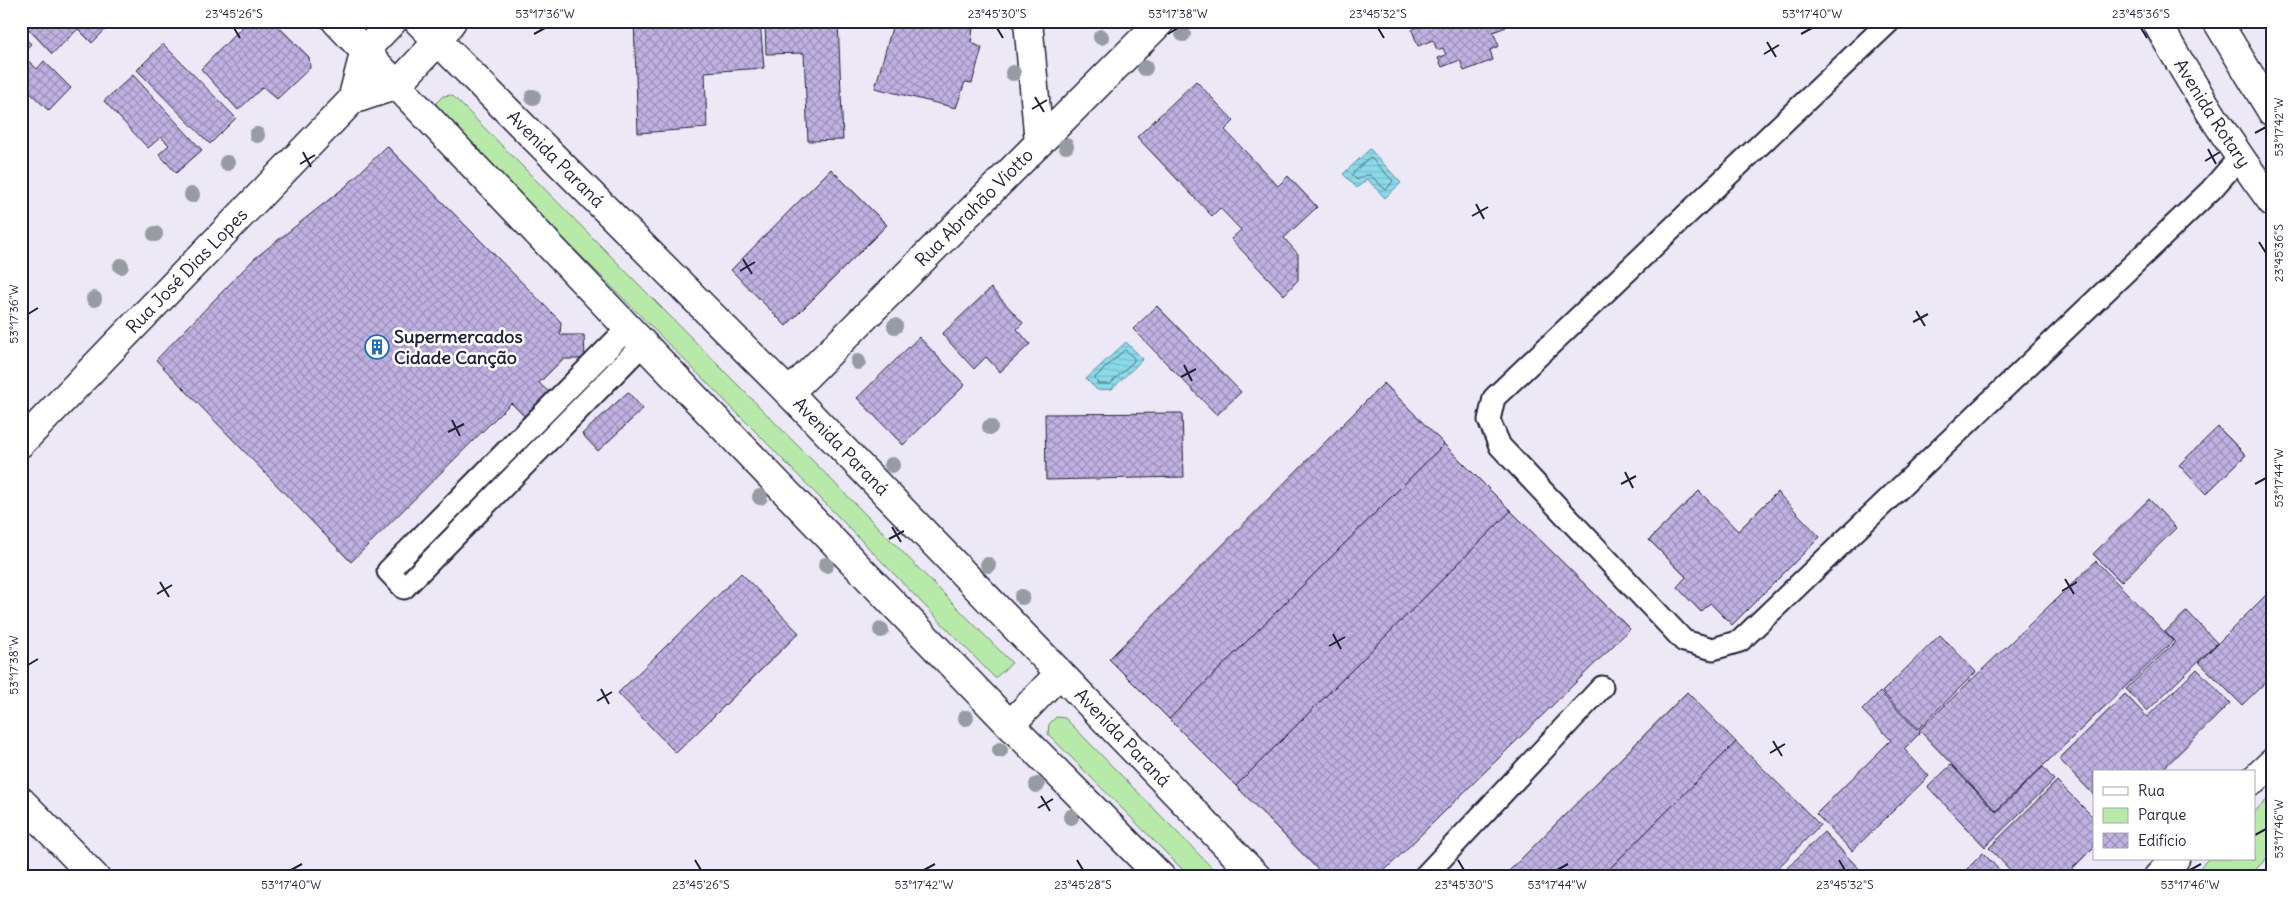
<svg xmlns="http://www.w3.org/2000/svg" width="2293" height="898" viewBox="0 0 2293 898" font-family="Delius,sans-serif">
  <defs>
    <pattern id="water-rules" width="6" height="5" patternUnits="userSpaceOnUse" patternTransform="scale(1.25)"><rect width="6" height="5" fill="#8bdae8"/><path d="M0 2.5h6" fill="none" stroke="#78bbc8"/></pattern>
    <pattern id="building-cross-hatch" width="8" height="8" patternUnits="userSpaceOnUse" patternTransform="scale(1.25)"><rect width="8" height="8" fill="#c0b1e2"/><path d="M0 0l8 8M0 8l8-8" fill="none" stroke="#9c90b8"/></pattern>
  </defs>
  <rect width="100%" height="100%" fill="#ece8f6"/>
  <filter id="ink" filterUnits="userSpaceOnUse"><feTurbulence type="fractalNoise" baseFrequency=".02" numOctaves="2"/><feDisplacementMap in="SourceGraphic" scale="10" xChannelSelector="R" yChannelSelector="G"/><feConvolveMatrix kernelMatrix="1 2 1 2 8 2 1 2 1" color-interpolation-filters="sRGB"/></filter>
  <g filter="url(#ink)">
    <path fill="#b7e9a9" stroke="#6c8672" d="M452,95L1012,663L995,678L756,432L437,111L436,103L443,96Z
      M1056,717L1065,718L1221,877H1190L1048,734L1049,724Z
      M2272,795V853L2248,877H2191L2208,859H2254V812Z"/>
    <path fill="url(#water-rules)" stroke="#6190a3" d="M1370,149L1401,183L1385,198L1367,179L1357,188L1343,174Z
      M1126,342L1143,359L1112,389L1097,390L1086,379Z"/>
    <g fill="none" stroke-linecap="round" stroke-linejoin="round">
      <path stroke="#4c6c80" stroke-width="1" d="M1370,157L1393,181L1386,190L1370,175H1365L1357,180L1352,175Z
        M1125,350L1134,358V361L1110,384H1098L1095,378Z"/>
    </g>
    <path fill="url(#building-cross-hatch)" stroke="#22223b" d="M21,21H112L113,22L92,43L78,29L52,54Z
      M248,21H273L309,57L310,68L277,99L263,87L238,110L201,69Z
      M634,21H760L764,68L705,72L707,128L638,133Z
      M765,21H838L843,140L808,141L804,53L766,54Z
      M918,21H953L952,25L973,28L971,42L982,48L972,83L965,82L956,108L875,88L893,24Z
      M1429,21H1504L1506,27L1493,32L1499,46L1490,50L1493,60L1464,71L1460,60L1442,67L1438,58L1446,55L1443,48L1437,50L1433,40L1418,46L1412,30Z
      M21,34L31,44L21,53Z
      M163,44L236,118L210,144L137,70Z
      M21,54L37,69L44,61L71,88L49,111L21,84Z
      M133,75L202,150L176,173L159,154L169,145L161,137L148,148L104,101Z
      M1196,81L1234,121L1225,130L1278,186L1288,176L1317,207L1284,238L1298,254V280L1284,295L1231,239L1241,230L1220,208L1212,216L1137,137Z
      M387,146L561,322L560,335H584L585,359H563L539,383L550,393L525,417L511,403L351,562L156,360L254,259L345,187Z
      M831,169L887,225L786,326L731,270Z
      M991,288L1023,323L1017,329L1030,344L1000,372L986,357L974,369L942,334Z
      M1157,306L1241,392L1217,415L1133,329Z
      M919,337L965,385L903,445L857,398Z
      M1384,383L1444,444L1169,719L1109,659Z
      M628,392L643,409L598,451L582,434Z
      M1182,413L1184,477L1046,480L1045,414Z
      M2218,427L2246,455L2206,494L2179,465Z
      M1444,444L1511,511L1236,786L1169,719Z
      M1699,491L1738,531L1777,492L1820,537L1732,625L1710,603L1701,612L1677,587L1686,577L1649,540Z
      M2149,499L2176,528L2121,582L2093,554Z
      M1511,511L1630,629L1378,877H1325L1236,786Z
      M2096,561L2173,641L1996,811L1919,730Z
      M741,573L799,633L676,753L618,693Z
      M2272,589V676L2242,705L2199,662Z
      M2187,611L2217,643L2147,711L2126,689L2175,642L2165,632Z
      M1940,635L1976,672L1918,729L1882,692Z
      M2197,669L2230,703L2160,772H2094V795L2059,759L2125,694L2147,717Z
      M1687,692L1736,742L1601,877H1503Z
      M1880,692L1920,733L1904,749L1929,776L1852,851L1816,814L1891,740L1862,710Z
      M1736,742L1820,825L1769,877H1601Z
      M1951,765L1996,812L2043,767L2054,780L1985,847L1928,787Z
      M2057,781L2094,818V847L2064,877H2017L1989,848Z
      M1824,832L1867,877H1778Z
      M1983,853L2006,877H1959Z"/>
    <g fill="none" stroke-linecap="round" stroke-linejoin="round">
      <g stroke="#22223b" stroke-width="25">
        <path id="service" d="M1890,21L1494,398L1489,420L1500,446L1684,641L1713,649L1740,641L2211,190L2239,158
          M628,328L388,571L404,588L644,343
          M1424,877L1602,687"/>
      </g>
      <g stroke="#22223b" stroke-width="31">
        <g id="minor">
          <path d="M1028,21L1039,143"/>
          <path id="s1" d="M2156,21C2191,84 2229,144 2272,202"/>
          <path d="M2217,21L2272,112"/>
          <path d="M352,100L365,50"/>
          <path id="s2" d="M789,393L1161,21"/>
          <path id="s3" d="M21,443L352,100L397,85"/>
          <path d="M21,801L95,877"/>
        </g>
      </g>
      <g stroke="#22223b" stroke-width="31">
        <path id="tertiary" d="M365,50L393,21
          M397,85L438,41L452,21"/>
      </g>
      <g stroke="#22223b" stroke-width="31">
        <g id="secondary">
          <path d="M336,21L628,328L1010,725L1161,877"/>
          <path id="s4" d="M418,21L789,393L1257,877"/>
          <path d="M1010,725L1060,673"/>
          <path d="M2254,780L2272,763"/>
          <path d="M2158,877L2175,859"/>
        </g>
      </g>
      <use href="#service" stroke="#fff" stroke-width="21"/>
      <use href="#minor" stroke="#fff" stroke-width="28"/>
      <use href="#tertiary" stroke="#fff" stroke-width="28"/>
      <use href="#secondary" stroke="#fff" stroke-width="28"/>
    </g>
    <g fill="#969ca1">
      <circle cx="1183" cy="34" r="8"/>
      <circle cx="1101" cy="37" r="8"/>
      <circle cx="1145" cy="68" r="8"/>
      <circle cx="1013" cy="73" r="8"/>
      <circle cx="533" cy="97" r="8"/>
      <circle cx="257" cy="135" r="8"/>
      <circle cx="1066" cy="146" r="8"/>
      <circle cx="227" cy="163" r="8"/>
      <circle cx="192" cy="195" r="8"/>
      <circle cx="155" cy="234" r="8"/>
      <circle cx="121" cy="266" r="8"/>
      <circle cx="94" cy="299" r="8"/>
      <circle cx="895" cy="326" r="8"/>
      <circle cx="858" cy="362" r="8"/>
      <circle cx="990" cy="427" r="8"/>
      <circle cx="892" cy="465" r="8"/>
      <circle cx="760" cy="497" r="8"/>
      <circle cx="826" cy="565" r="8"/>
      <circle cx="988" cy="565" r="8"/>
      <circle cx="1022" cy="597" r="8"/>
      <circle cx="881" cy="630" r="8"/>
      <circle cx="966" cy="718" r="8"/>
      <circle cx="1000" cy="750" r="8"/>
      <circle cx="1037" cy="785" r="8"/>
      <circle cx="1071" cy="817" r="8"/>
    </g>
  </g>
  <path fill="none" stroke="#22223b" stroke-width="2" d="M234,28L240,38M997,28L1003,38M1378,28L1384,38M2141,28L2147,38M534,34L545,28M1168,34L1178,28M1801,34L1812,28M1767,42L1776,57M1764,54L1779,45M1035,97L1044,112M1032,109L1047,100M2255,133L2266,127M2208,149L2216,164M303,152L311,167M2205,161L2220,152M300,164L315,155M1476,204L1484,219M1472,216L1488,207M2259,242L2266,253M743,259L752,274M740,271L755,262M1916,311L1925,326M28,314L38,308M1913,322L1928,314M1184,365L1192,381M1181,377L1196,369M452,420L460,436M448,432L464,424M1625,472L1633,488M1621,484L1636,476M2255,484L2266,478M892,527L901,542M889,539L904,531M2065,579L2074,594M160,582L169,597M2062,591L2077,582M157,594L172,585M1333,634L1341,649M1329,646L1345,637M28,665L38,659M601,689L609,704M597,701L612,692M1773,741L1782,756M1770,753L1785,744M1041,796L1050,811M1038,808L1053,799M2255,835L2266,829M695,860L701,870M1077,860L1083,870M1458,860L1464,870M1839,860L1845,870M291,870L302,864M924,870L935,864M1557,870L1568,864M2190,870L2201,864"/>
  <defs>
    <g id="building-ring" transform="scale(1.25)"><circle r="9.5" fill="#fff" stroke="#1f6fb2" stroke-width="1.5"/><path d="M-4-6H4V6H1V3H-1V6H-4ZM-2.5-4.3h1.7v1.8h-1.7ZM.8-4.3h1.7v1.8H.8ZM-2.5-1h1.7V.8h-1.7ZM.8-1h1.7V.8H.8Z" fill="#1f6fb2"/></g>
  </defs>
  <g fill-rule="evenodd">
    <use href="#building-ring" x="377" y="347"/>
  </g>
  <g text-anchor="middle" stroke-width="5" stroke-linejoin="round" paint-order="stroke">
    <g font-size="18" fill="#22223b" stroke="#fff">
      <text dy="6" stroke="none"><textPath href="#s1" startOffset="108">Avenida Rotary</textPath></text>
      <text dy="6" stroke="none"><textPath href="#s4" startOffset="195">Avenida Paraná</textPath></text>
      <text dy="6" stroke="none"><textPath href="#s2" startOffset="262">Rua Abrahão Viotto</textPath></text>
      <text dy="6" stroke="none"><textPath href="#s3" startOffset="239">Rua José Dias Lopes</textPath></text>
      <text dy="6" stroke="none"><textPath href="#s4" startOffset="600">Avenida Paraná</textPath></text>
      <text dy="6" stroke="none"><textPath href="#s4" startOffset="1005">Avenida Paraná</textPath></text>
    </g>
    <g font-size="18" font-weight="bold" fill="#22223b" stroke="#fff" text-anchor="start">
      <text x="394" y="343">Supermercados<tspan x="394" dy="21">Cidade Canção</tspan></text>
    </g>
  </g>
  <rect width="2293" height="898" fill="none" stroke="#fff" stroke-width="55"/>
  <rect x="2093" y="770" width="162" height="90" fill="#ffffff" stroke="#a7a7b1"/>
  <rect x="2103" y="787" width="25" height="8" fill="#ffffff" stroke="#a7a7b1"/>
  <text x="2138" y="796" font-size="15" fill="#22223b">Rua</text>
  <rect x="2103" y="808" width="25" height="15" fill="#b7e9a9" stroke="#a7a7b1"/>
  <text x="2138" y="820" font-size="15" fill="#22223b">Parque</text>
  <rect x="2103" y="833" width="25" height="15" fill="url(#building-cross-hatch)" stroke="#a7a7b1"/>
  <text x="2138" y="846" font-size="15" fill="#22223b">Edifício</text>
  <rect x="28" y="28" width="2238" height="842" fill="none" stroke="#22223b" stroke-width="2"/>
  <g font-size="12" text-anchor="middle" fill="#22223b">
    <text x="234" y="18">23°45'26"S</text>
    <text x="545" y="18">53°17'36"W</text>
    <text x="997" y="18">23°45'30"S</text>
    <text x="1178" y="18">53°17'38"W</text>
    <text x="1378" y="18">23°45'32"S</text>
    <text x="1812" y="18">53°17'40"W</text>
    <text x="2141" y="18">23°45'36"S</text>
    <text transform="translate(2279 127) rotate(-90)" y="4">53°17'42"W</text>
    <text transform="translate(2279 253) rotate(-90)" y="4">23°45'36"S</text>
    <text transform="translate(14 314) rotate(-90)" y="4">53°17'36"W</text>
    <text transform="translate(2279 478) rotate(-90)" y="4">53°17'44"W</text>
    <text transform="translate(14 665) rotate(-90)" y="4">53°17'38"W</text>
    <text transform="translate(2279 829) rotate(-90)" y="4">53°17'46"W</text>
    <text x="291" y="889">53°17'40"W</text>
    <text x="701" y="889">23°45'26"S</text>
    <text x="924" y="889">53°17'42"W</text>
    <text x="1083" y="889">23°45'28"S</text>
    <text x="1464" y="889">23°45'30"S</text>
    <text x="1557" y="889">53°17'44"W</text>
    <text x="1845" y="889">23°45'32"S</text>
    <text x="2190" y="889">53°17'46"W</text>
  </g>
</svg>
